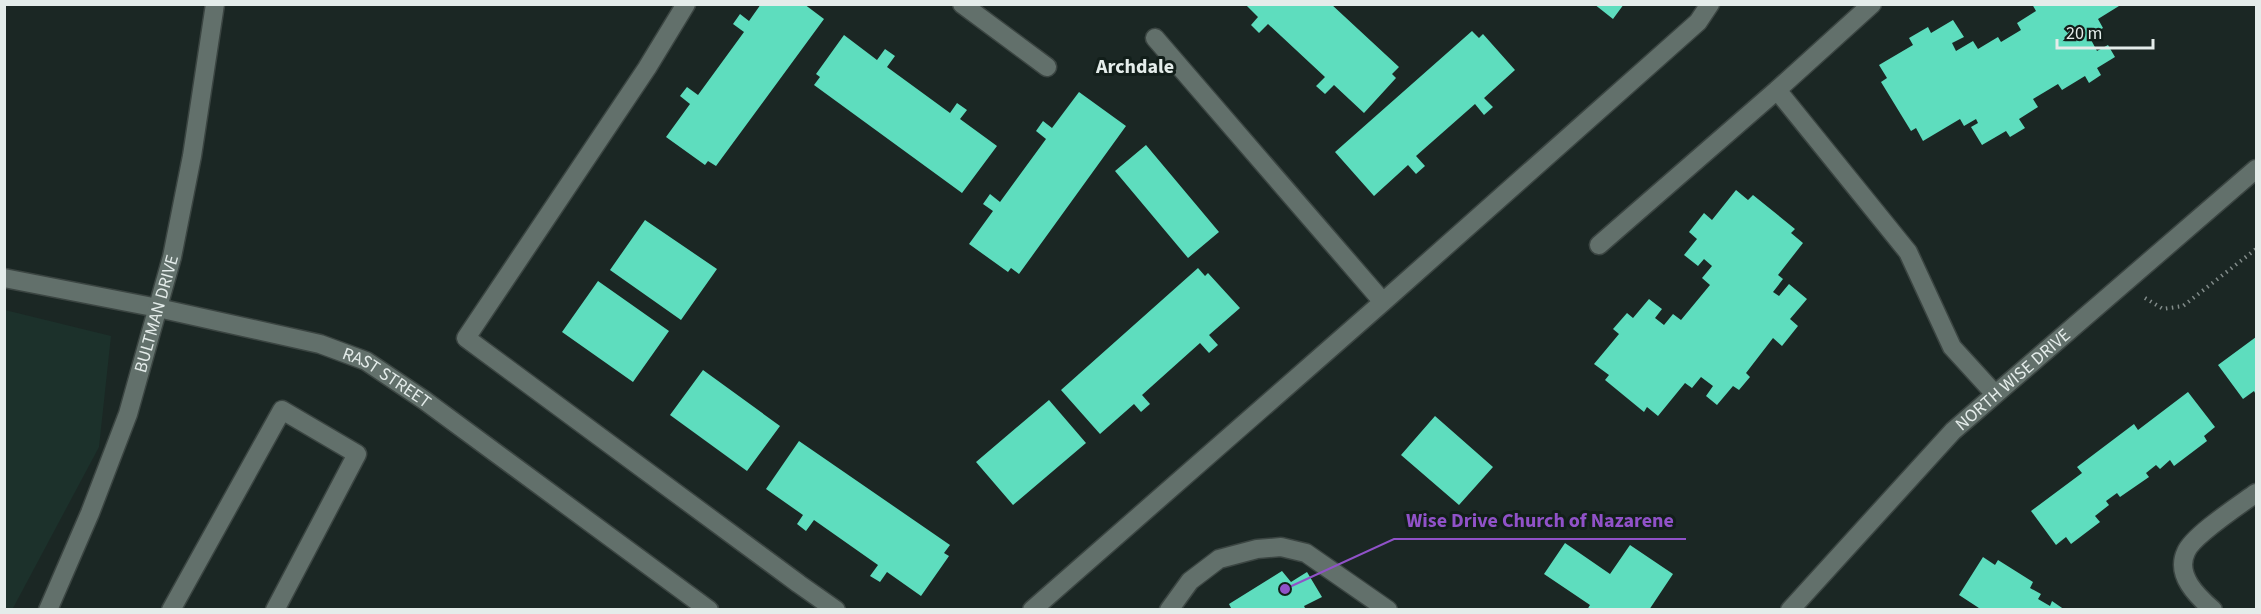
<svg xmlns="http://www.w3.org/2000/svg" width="2261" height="614" viewBox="0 0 2261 614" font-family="'Source Sans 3',sans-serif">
  <rect width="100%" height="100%" fill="#1b2724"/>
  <path fill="#1c312b" d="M5,310L111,336L99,447L12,610L4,609Z"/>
  <path fill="#5eddbe" d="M761,4H804L824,19L716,166L708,161L705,165L666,137L690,104L680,96L687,87L698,95L744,32L733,24L740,14L749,21Z
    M1245,4H1331L1399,67L1392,74L1396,78L1364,113L1334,85L1325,94L1316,86L1325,77L1268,24L1259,33L1251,25L1258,17Z
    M1594,4H1624L1613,19Z
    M2032,4H2118L2119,6L2098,19L2103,28L2089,36L2097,51L2108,45L2115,57L2097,68L2101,75L2089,83L2085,76L2062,90L2058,84L2033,99L2038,107L2019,119L2025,128L2010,137L2006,131L1982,145L1971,127L1978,123L1976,119L1964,126L1960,119L1923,141L1916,128L1911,131L1881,82L1887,78L1879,65L1913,45L1909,38L1928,27L1931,33L1953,20L1964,37L1952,43L1956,51L1973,41L1978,49L1998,37L2001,42L2021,30L2017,23L2036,11Z
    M1472,31L1479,38L1483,34L1515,70L1484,98L1493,107L1484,115L1475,104L1416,156L1425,166L1416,174L1408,165L1374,196L1335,152Z
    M844,35L877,60L885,49L895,56L887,67L950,113L957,103L967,110L960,119L997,146L962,193L814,85L820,77L816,74Z
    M1079,92L1126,126L1019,274L1011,268L1008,272L969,244L993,211L983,204L990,194L1000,202L1046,139L1036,131L1043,121L1052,128Z
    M1146,145L1219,232L1188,258L1115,171Z
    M1736,190L1748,200L1753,195L1795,229L1791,233L1803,243L1778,275L1783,279L1773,292L1779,296L1789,284L1807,299L1790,319L1798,326L1782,346L1773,338L1746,373L1750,377L1739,390L1733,386L1717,405L1706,396L1713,386L1701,377L1692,388L1685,383L1658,416L1647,407L1644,412L1605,380L1609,375L1594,364L1619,334L1613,329L1627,313L1633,318L1649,299L1662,309L1655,318L1664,325L1673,314L1681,320L1710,285L1702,278L1712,266L1704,259L1698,266L1684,255L1697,239L1689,232L1704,213L1712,220Z
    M645,220L717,269L681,320L610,270Z
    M1198,268L1205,276L1208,273L1240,308L1209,335L1218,345L1209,353L1200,343L1142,395L1150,404L1141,412L1134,404L1100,434L1061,390Z
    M598,281L669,331L633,382L562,332Z
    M2256,337V395L2254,391L2243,399L2218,365Z
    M703,370L780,426L747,471L670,415Z
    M2188,392L2215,427L2204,436L2207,441L2174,466L2170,460L2160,469L2156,465L2146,473L2149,477L2120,497L2117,493L2106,501L2109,505L2095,516L2100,522L2071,544L2066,537L2056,545L2031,511L2082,473L2077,467L2134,424L2138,430Z
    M1049,400L1086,443L1013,505L976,462Z
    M1435,416L1493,467L1459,505L1401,455Z
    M799,441L950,545L944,553L949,556L921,596L887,572L880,582L870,576L878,565L814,520L806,531L797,524L803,515L766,489Z
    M1565,543L1610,574L1630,545L1673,574L1649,610H1587L1590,605L1544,574Z
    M1983,557L1995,565L1998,560L2033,582L2030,588L2041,594L2038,599L2050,606L2052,601L2065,610H1982L1959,595Z
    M1282,571L1291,582L1307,572L1322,597L1304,606L1306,610H1232L1229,604Z"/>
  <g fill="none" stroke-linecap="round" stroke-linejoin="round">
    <g stroke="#3b4542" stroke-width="21">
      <path id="service" d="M686,4L647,68L466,338L799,584L836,610
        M962,4L1047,67
        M1155,38L1383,302
        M1777,90L1872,4
        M1599,245L1777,90L1908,252L1952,347L1994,393
        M171,610L282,410L357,454L275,610
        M1032,610L1383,302L1698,22L1710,4
        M1169,610L1190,581L1219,559L1257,549L1281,547L1306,553L1388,610
        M2213,610C2197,596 2175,575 2186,552C2192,536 2241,504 2256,493"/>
    </g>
    <g stroke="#3b4542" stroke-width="21">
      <g id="minor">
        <path id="s1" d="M4,278L158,308L320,344L366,361L424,400L709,610"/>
      </g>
    </g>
    <g stroke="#3b4542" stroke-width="21">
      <g id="tertiary">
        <path id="s2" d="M48,610L90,513L128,414L172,257L192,156L215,4"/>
        <path id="s3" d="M1790,610L1953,431L2256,169"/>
      </g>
    </g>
    <path stroke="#818b89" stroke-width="4" stroke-dasharray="1.5 4.5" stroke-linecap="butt" d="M2145,298L2163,309L2183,306L2256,249"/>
    <use href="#service" stroke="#62706b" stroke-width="18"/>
    <use href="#minor" stroke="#62706b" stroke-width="18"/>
    <use href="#tertiary" stroke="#62706b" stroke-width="18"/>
  </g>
  <g text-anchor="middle" stroke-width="6" stroke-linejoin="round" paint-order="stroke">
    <g font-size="18" fill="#e4ecea" stroke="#121e1a">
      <text dy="6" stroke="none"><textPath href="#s2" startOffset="316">BULTMAN DRIVE</textPath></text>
      <text dy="6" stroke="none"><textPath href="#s1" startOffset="398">RAST STREET</textPath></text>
      <text dy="6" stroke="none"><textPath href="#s3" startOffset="321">NORTH WISE DRIVE</textPath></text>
    </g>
    <g font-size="20" font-weight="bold" fill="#e4ecea" stroke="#121e1a">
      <text x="1135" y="73">Archdale</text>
    </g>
  </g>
  <path fill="none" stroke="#9052c8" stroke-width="2" d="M1285 589L1394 539H1686"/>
  <circle fill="#9052c8" stroke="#121e1a" stroke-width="2" cx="1285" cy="589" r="6"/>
  <g font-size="20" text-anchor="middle" font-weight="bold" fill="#9052c8" stroke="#121e1a" stroke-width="6" stroke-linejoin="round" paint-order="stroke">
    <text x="1540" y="527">Wise Drive Church of Nazarene</text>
  </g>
  <rect width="2261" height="614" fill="none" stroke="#e4ecea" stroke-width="12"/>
  <path d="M2057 39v9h96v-9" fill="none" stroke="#e4ecea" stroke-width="3"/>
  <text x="2066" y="39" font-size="18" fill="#e4ecea" stroke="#121e1a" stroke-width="4.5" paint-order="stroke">20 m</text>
</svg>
